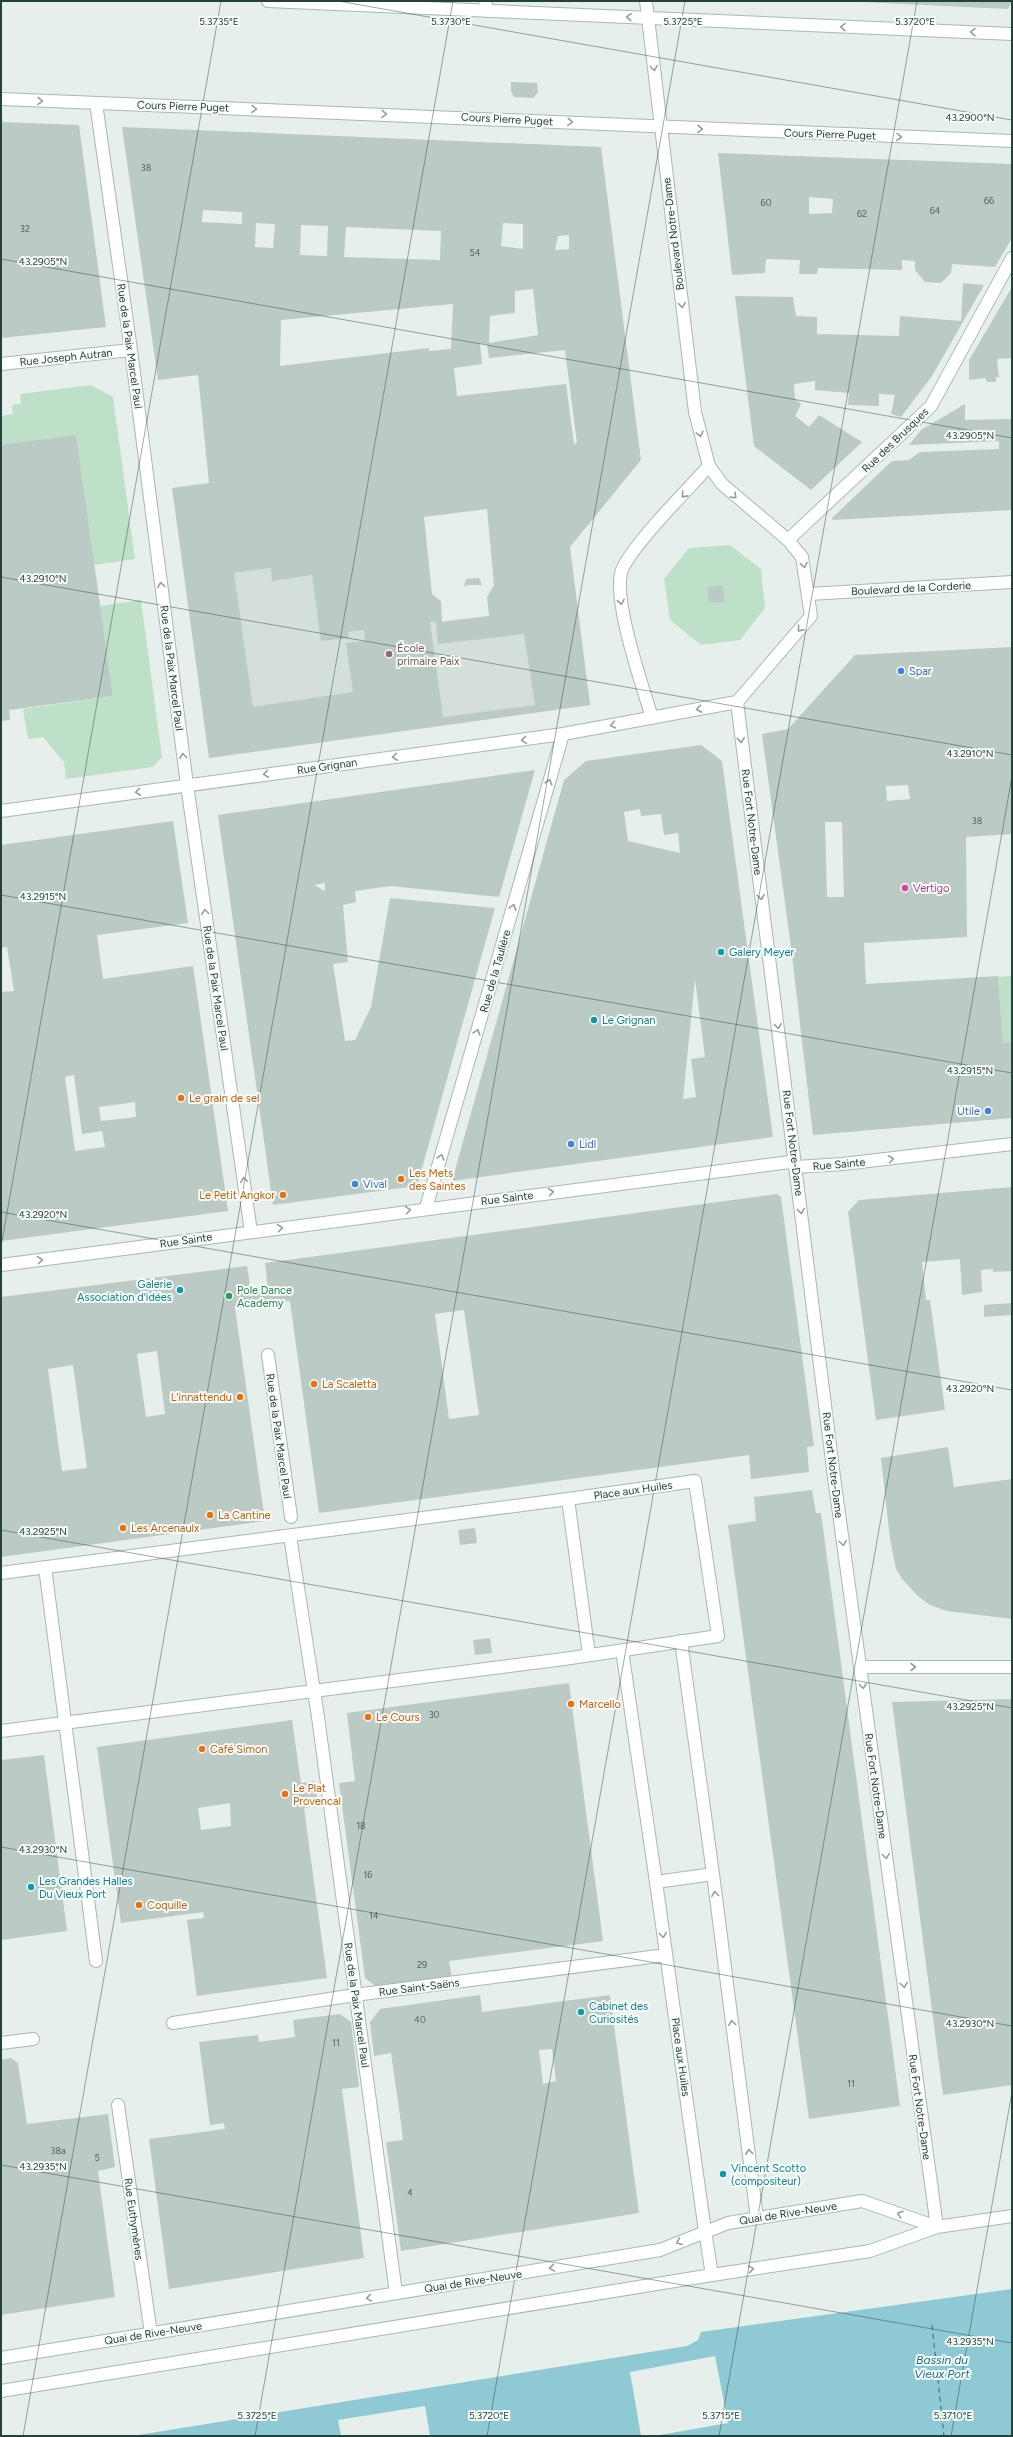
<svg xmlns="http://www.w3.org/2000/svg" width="1013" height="2437" viewBox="0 0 1013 2437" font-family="Figtree,sans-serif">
  <rect width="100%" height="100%" fill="#e6efeb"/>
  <path fill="#d4dfda" d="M337,556L347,632L577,606L590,705L209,758L185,579L271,568Z"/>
  <path fill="#bfe0c8" d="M91,385L113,397L135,559L94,565L1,445V416L13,414L12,405L21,404L20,394Z
    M730,545L761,569L765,608L740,640L701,645L670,620L664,579L689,548Z
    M141,600L162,757L153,767L66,779L64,762L43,737L28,739L23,709L113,696L100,606Z
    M1012,976V1042L1003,1043L998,977Z"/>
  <path fill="#8ec9d4" d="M1012,2289V2436H132L687,2346L698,2340L701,2332Z"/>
  <path fill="#e6efeb" d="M715,2356L728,2423L654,2436H641L630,2372Z
    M425,2406L430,2436H341L338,2420Z"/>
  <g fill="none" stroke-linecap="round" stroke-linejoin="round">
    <path stroke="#1c6f80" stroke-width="1" stroke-dasharray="5 4" stroke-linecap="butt" d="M932,2325L944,2436"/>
  </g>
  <path fill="#bbcac4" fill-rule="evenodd" d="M840,1H1012L1008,9Z
    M511,82L537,83L538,92L533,98L514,97L511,91Z
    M1,122L79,125L106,327L1,338Z
    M122,127L601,147L641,460L570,547L590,705L209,758L172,488L209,483L198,375L158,380ZM203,210L242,212V224L202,222ZM256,223L275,224L273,248L255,247ZM503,223L523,224V249L501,246ZM301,225L328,226L327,256L300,255ZM346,227L441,231L440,260L344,257ZM569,235V249L555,250L558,236ZM533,289L538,335L489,343L490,316L515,313V291ZM453,304L451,349L429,351V348L280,366L281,320ZM480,344H487L489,358L565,350L577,443L574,444L566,384L457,396L454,368L482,364ZM487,509L494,585L487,597L489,616L442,622L441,601L432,594L424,517ZM271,568L272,581L312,575L321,641L349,638L348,632L364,630L365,641L346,643L353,692L253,707L234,573ZM430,622H436L438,644L524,634L535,705L443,717Z
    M718,153L1012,164V238L995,267L952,264L951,273L941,283L925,282L915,270V261L902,260V270L818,268L817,274H799L800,260L766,259L765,273L732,275ZM809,197L833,199L832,213L809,214Z
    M963,283L984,285L932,376L901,417L891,414L895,395L879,394V406L848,405L849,393L815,390V381L794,384L795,399L801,404L795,416L809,427L819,415L862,442L811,490L754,446L735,296L793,297L796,316L817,317V334L899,336L900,316L961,321Z
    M1012,287V358L997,359L999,377H996V382H987L985,378L969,380V360Z
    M965,404V420L1012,419V510L833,520L832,518L892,461L909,460L920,452L999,449V441L909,445L921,430Z
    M76,435L113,696L9,710L10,720L1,721V445Z
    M479,578L482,585H467L464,587L466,579Z
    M723,585L725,602L709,603L707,587Z
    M1012,647V834L966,837L967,937L864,943L866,984L998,976L1003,1043L1012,1042V1118L813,1135L791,947L762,734L788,729L855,655ZM908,785L910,799L887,801L886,786ZM825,822H842L844,897H827Z
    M701,745L722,761L773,1137L452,1181L564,780L586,761ZM640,809L641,816L661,814L664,835L678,833L680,853L628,841L624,812ZM695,979L705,1057L691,1059L696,1097L683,1099Z
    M535,770L499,897L390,886L355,891L356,902L343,905L348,962L333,964L345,1041L355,1040L371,1007L390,898L495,908L417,1186L273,1205L218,815ZM325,883V891L314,885Z
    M173,821L188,923L97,935L103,979L193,966L228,1211L1,1241V992L14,991L7,947L1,948V845ZM74,1075L82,1134L102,1131L105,1147L75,1151L65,1077ZM135,1102L136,1117L101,1121L99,1107Z
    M1012,1187V1271L993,1272V1269L981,1270L982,1292L962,1295L960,1259L922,1262L926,1300H930L945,1410L876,1420L848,1212L859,1200Z
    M777,1194L781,1197L814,1446L807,1447L809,1472L751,1479L749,1455L319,1513L290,1301L235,1308L265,1521L1,1557V1297L247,1266L251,1291L268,1290L265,1263ZM464,1310L479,1415L449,1419L435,1314ZM157,1351L165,1414L146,1417L137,1354ZM73,1365L87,1468L62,1471L48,1369Z
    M1012,1303V1315L984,1317V1305Z
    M948,1447L954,1487L1012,1479V1619L947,1611L930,1605L918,1596L903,1580L896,1569L890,1539L881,1458Z
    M812,1490L816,1513H821L900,2106L809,2119L728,1525L756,1521L754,1497Z
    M475,1528L477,1543L460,1545L458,1530Z
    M490,1638L492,1653L475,1655L473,1640Z
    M569,1683L603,1941L449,1961L452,1978L378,1988L365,1978L339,1783L355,1781L347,1713Z
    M1012,1699V2085L943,2095L892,1702Z
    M292,1720L301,1783L315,1781L318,1806L304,1808L327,1978L197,1996L187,1920L204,1918L203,1912L121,1923L97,1747ZM230,1803L231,1826L201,1830L198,1808Z
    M44,1755L67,1931L1,1940V1760Z
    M480,1995L482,2012L610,1995L639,2213L401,2251L386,2142L403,2140L401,2123L391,2053L374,2056L370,2022L380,2009ZM552,2049L556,2081L543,2084L539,2050Z
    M340,2014L351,2022L359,2087L342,2089L364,2258L169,2289L149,2139L225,2129L224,2123L210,2125L199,2042L258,2035L259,2042L295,2037L293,2020Z
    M11,2058L18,2063L27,2124L108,2114L115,2167L98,2171L115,2297L1,2315V2060Z"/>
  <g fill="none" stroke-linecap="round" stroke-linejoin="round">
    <g stroke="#a8b8b2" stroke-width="14">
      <path id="service" d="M1,2391L712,2275"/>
    </g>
    <g stroke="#a8b8b2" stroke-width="14">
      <path id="pedestrian" d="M268,1355L291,1517
        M290,1536L318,1717L396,2293
        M45,1567L96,1961
        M1,1573L568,1499
        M681,1641L713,1874
        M622,1650L656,1882
        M1,1731L564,1659L718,1636L695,1481L568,1499L589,1655
        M173,2023L355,1995L666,1955
        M1,2043L33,2039
        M118,2105L151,2334"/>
    </g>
    <g stroke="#a8b8b2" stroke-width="14">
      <path id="minor" d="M485,1L488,11
        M96,103L131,350L187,785L251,1232
        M1,364L131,350
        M788,540L931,406L1012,258
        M652,718C642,684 614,605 621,573C627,550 691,486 709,466
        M1,811L563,734L737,702
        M426,1208L563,734
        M1,1265L790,1162L796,1167L843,1164L1012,1144
        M860,1667H1012
        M705,2231L656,1882L713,1874L757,2218"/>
    </g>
    <g stroke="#a8b8b2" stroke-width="14">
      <path id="tertiary" d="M646,1L695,412L709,466L722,484L788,540L802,557L811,616L737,702L834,1477L937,2227
        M1,99L1012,141
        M809,594L1012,582"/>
    </g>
    <g stroke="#a4bbb3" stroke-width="14">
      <path id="secondary" d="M268,1L1012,34
        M705,2231L712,2275L870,2251L937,2227L1012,2216
        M1,2358L660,2250L728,2223L862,2201L937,2227"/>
    </g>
    <use href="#service" stroke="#fff" stroke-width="12"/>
    <use href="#pedestrian" stroke="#fff" stroke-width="12"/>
    <use href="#minor" stroke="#fff" stroke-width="12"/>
    <use href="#tertiary" stroke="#fff" stroke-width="12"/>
    <use href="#secondary" stroke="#fff" stroke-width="12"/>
  </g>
  <defs><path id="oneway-chevron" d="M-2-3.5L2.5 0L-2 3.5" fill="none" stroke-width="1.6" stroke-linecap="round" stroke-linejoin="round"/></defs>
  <g stroke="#92a09c">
    <use href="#oneway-chevron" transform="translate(629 17) rotate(-177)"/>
    <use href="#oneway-chevron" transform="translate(843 27) rotate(-178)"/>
    <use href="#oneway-chevron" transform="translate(973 32) rotate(-178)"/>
    <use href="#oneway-chevron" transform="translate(654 68) rotate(83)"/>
    <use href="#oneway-chevron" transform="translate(40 101) rotate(2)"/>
    <use href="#oneway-chevron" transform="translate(254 109) rotate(2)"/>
    <use href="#oneway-chevron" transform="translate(384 114) rotate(2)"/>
    <use href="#oneway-chevron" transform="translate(570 122) rotate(4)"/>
    <use href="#oneway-chevron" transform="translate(700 129) rotate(2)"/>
    <use href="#oneway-chevron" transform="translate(899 137) rotate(2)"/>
    <use href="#oneway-chevron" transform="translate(682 305) rotate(83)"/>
    <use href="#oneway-chevron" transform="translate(700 434) rotate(76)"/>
    <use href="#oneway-chevron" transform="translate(684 495) rotate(132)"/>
    <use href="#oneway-chevron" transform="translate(734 496) rotate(44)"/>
    <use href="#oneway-chevron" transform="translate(804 565) rotate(79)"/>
    <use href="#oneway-chevron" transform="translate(161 585) rotate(-97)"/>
    <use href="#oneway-chevron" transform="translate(621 602) rotate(80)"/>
    <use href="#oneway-chevron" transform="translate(800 629) rotate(131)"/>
    <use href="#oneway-chevron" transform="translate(699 709) rotate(169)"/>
    <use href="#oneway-chevron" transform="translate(613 725) rotate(169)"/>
    <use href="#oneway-chevron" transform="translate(524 740) rotate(172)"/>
    <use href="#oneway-chevron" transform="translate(741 740) rotate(84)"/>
    <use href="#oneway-chevron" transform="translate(183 756) rotate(-97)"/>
    <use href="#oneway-chevron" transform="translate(395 757) rotate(172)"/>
    <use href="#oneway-chevron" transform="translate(266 774) rotate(172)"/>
    <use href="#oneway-chevron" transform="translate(549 782) rotate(-74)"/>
    <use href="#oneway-chevron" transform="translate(138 792) rotate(172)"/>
    <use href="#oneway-chevron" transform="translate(761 897) rotate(83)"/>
    <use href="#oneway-chevron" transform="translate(513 907) rotate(-74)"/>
    <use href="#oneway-chevron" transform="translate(205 912) rotate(-98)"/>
    <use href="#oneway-chevron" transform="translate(778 1026) rotate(83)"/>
    <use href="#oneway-chevron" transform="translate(477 1032) rotate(-74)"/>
    <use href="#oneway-chevron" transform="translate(441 1157) rotate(-74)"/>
    <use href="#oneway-chevron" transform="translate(891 1159) rotate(-7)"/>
    <use href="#oneway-chevron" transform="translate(244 1180) rotate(-98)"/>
    <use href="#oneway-chevron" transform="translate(551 1192) rotate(-7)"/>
    <use href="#oneway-chevron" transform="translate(408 1210) rotate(-8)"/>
    <use href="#oneway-chevron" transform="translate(801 1211) rotate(83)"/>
    <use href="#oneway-chevron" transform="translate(280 1228) rotate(-8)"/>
    <use href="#oneway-chevron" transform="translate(40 1260) rotate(-8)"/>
    <use href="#oneway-chevron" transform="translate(843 1543) rotate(82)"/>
    <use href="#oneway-chevron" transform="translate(913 1667)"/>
    <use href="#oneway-chevron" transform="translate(863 1686) rotate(82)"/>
    <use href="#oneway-chevron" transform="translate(886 1856) rotate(82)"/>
    <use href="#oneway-chevron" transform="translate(715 1894) rotate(-97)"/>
    <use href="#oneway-chevron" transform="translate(663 1935) rotate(82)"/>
    <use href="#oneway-chevron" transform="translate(904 1985) rotate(82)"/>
    <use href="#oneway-chevron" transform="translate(732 2023) rotate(-97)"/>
    <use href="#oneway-chevron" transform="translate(749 2152) rotate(-97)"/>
    <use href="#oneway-chevron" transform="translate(900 2214) rotate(-161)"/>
    <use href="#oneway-chevron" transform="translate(679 2242) rotate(157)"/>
    <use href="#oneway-chevron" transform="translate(552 2268) rotate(171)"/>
    <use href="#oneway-chevron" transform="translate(751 2269) rotate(-9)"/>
    <use href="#oneway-chevron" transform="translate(369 2298) rotate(171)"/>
  </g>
  <path fill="none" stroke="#24423a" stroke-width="1" stroke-opacity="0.45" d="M338,1L1012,120M1,259L1012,438M1,577L1012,755M1,895L1012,1073M1,1212L1012,1390M1,1247L221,1M1,1530L1012,1708M1,1847L1012,2026M1,2165L1012,2343M23,2436L453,1M255,2436L685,1M487,2436L917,1M719,2436L1012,776M951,2436L1012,2092"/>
  <circle fill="#8d6e63" stroke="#f7fbf9" stroke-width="1.5" cx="389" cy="654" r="4"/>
  <g fill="#3f7fe0" stroke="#f7fbf9" stroke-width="1.5">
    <circle cx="901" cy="671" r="4"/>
    <circle cx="988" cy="1111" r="4"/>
    <circle cx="571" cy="1144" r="4"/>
    <circle cx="355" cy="1184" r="4"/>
  </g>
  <circle fill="#d1479c" stroke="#f7fbf9" stroke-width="1.5" cx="905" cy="888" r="4"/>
  <g fill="#0f9aa8" stroke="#f7fbf9" stroke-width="1.5">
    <circle cx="721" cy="952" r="4"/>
    <circle cx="594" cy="1020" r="4"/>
    <circle cx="180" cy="1290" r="4"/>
    <circle cx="31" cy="1887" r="4"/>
    <circle cx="581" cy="2012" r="4"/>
    <circle cx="723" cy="2174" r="4"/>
  </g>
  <g fill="#e8710a" stroke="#f7fbf9" stroke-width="1.5">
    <circle cx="181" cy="1098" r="4"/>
    <circle cx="401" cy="1179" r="4"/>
    <circle cx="283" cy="1195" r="4"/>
    <circle cx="314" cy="1384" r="4"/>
    <circle cx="240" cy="1397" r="4"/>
    <circle cx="210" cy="1515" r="4"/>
    <circle cx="123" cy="1528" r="4"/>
    <circle cx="571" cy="1704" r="4"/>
    <circle cx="368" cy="1717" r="4"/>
    <circle cx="202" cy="1749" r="4"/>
    <circle cx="285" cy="1794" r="4"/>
    <circle cx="139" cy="1905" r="4"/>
  </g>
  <circle fill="#2e9e5b" stroke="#f7fbf9" stroke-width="1.5" cx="229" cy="1296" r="4"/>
  <g text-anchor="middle" stroke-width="4" stroke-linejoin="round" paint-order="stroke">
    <g font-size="9" fill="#4a645c">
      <text x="146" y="171">38</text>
      <text x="989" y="204">66</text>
      <text x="766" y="206">60</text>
      <text x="935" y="214">64</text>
      <text x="862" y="217">62</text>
      <text x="25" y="232">32</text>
      <text x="475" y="256">54</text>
      <text x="977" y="824">38</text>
      <text x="434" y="1718">30</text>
      <text x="361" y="1829">18</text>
      <text x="368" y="1878">16</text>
      <text x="374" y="1919">14</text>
      <text x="422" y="1968">29</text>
      <text x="420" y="2023">40</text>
      <text x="336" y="2046">11</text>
      <text x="851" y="2087">11</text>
      <text x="58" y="2154">38a</text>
      <text x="97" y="2161">5</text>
      <text x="410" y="2196">4</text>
    </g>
    <g font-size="11" fill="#24423a" stroke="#f7fbf9">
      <text transform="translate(183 106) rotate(2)" y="4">Cours Pierre Puget</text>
      <text transform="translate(507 119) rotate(3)" y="4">Cours Pierre Puget</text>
      <text transform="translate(830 134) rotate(2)" y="4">Cours Pierre Puget</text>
      <text transform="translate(673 234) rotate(-97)" y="4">Boulevard Notre-Dame</text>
      <text transform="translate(130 346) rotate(82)" y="4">Rue de la Paix Marcel Paul</text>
      <text transform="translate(66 357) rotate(-6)" y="4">Rue Joseph Autran</text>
      <text transform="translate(895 440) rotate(-44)" y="4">Rue des Brusques</text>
      <text transform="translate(911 588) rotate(-3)" y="4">Boulevard de la Corderie</text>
      <text transform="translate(172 668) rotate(83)" y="4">Rue de la Paix Marcel Paul</text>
      <text transform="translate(327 766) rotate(-8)" y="4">Rue Grignan</text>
      <text transform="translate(752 822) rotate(83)" y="4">Rue Fort Notre-Dame</text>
      <text transform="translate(495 971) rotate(-74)" y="4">Rue de la Taulière</text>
      <text transform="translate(216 988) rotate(82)" y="4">Rue de la Paix Marcel Paul</text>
      <text transform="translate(793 1143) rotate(83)" y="4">Rue Fort Notre-Dame</text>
      <text transform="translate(839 1164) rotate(-5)" y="4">Rue Sainte</text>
      <text transform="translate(507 1198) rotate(-7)" y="4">Rue Sainte</text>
      <text transform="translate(186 1240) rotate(-8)" y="4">Rue Sainte</text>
      <text transform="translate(279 1436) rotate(82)" y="4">Rue de la Paix Marcel Paul</text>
      <text transform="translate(833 1465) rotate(83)" y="4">Rue Fort Notre-Dame</text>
      <text transform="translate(633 1490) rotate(-8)" y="4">Place aux Huiles</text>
      <text transform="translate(876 1786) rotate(82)" y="4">Rue Fort Notre-Dame</text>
      <text transform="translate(419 1987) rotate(-7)" y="4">Rue Saint-Saëns</text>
      <text transform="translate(357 2005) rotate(82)" y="4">Rue de la Paix Marcel Paul</text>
      <text transform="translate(681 2057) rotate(82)" y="4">Place aux Huiles</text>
      <text transform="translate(920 2107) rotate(82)" y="4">Rue Fort Notre-Dame</text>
      <text transform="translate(788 2213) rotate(-9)" y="4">Quai de Rive-Neuve</text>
      <text transform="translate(134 2219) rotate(82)" y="4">Rue Euthymènes</text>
      <text transform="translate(473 2281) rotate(-9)" y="4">Quai de Rive-Neuve</text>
      <text transform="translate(153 2333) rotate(-9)" y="4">Quai de Rive-Neuve</text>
    </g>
    <g font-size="11" fill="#785e54" stroke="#f7fbf9" text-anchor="start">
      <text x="397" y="652">École<tspan x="397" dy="13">primaire Paix</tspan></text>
    </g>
    <g font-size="11" fill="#366cbe" stroke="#f7fbf9" text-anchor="start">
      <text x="909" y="675">Spar</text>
      <text x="980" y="1115" text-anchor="end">Utile</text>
      <text x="579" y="1148">Lidl</text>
      <text x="363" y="1188">Vival</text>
    </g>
    <g font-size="11" fill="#b23c85" stroke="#f7fbf9" text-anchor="start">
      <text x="913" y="892">Vertigo</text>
    </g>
    <g font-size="11" fill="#0d838f" stroke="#f7fbf9" text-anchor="start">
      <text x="729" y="956">Galery Meyer</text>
      <text x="602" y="1024">Le Grignan</text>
      <text x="172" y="1288" text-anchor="end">Galerie<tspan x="172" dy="13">Association d'idées</tspan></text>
      <text x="39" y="1885">Les Grandes Halles<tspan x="39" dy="13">Du Vieux Port</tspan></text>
      <text x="589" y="2010">Cabinet des<tspan x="589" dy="13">Curiosités</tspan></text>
      <text x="731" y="2172">Vincent Scotto<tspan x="731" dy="13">(compositeur)</tspan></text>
    </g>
    <g font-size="11" fill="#c56008" stroke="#f7fbf9" text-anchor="start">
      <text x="189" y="1102">Le grain de sel</text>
      <text x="409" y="1177">Les Mets<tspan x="409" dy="13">des Saintes</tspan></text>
      <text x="275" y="1199" text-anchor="end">Le Petit Angkor</text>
      <text x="322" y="1388">La Scaletta</text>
      <text x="232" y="1401" text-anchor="end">L'innattendu</text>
      <text x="218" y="1519">La Cantine</text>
      <text x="131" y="1532">Les Arcenaulx</text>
      <text x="579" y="1708">Marcello</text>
      <text x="376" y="1721">Le Cours</text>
      <text x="210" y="1753">Café Simon</text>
      <text x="293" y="1792">Le Plat<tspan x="293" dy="13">Provencal</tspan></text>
      <text x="147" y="1909">Coquille</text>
    </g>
    <g font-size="11" fill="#27864d" stroke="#f7fbf9" text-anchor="start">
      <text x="237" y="1294">Pole Dance<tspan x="237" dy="13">Academy</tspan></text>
    </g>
    <g font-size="12" font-style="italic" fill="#1c6f80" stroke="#f7fbf9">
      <text x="942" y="2364">Bassin du<tspan x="942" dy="14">Vieux Port</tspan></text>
    </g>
  </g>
  <g font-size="10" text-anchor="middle" fill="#24423a" stroke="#f7fbf9" stroke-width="4" stroke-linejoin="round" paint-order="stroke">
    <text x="219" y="25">5.3735°E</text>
    <text x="451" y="25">5.3730°E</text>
    <text x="683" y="25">5.3725°E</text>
    <text x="915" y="25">5.3720°E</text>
    <text x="970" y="121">43.2900°N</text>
    <text x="43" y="265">43.2905°N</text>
    <text x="970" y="439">43.2905°N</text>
    <text x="43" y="582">43.2910°N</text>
    <text x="970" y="757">43.2910°N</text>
    <text x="43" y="900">43.2915°N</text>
    <text x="970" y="1074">43.2915°N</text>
    <text x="43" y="1218">43.2920°N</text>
    <text x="970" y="1392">43.2920°N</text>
    <text x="43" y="1535">43.2925°N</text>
    <text x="970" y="1710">43.2925°N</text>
    <text x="43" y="1853">43.2930°N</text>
    <text x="970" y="2027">43.2930°N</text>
    <text x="43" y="2170">43.2935°N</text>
    <text x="970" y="2345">43.2935°N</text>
    <text x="257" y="2419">5.3725°E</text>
    <text x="489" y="2419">5.3720°E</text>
    <text x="721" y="2419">5.3715°E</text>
    <text x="953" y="2419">5.3710°E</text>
  </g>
  <rect width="1013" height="2437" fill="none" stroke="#24423a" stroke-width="4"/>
</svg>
